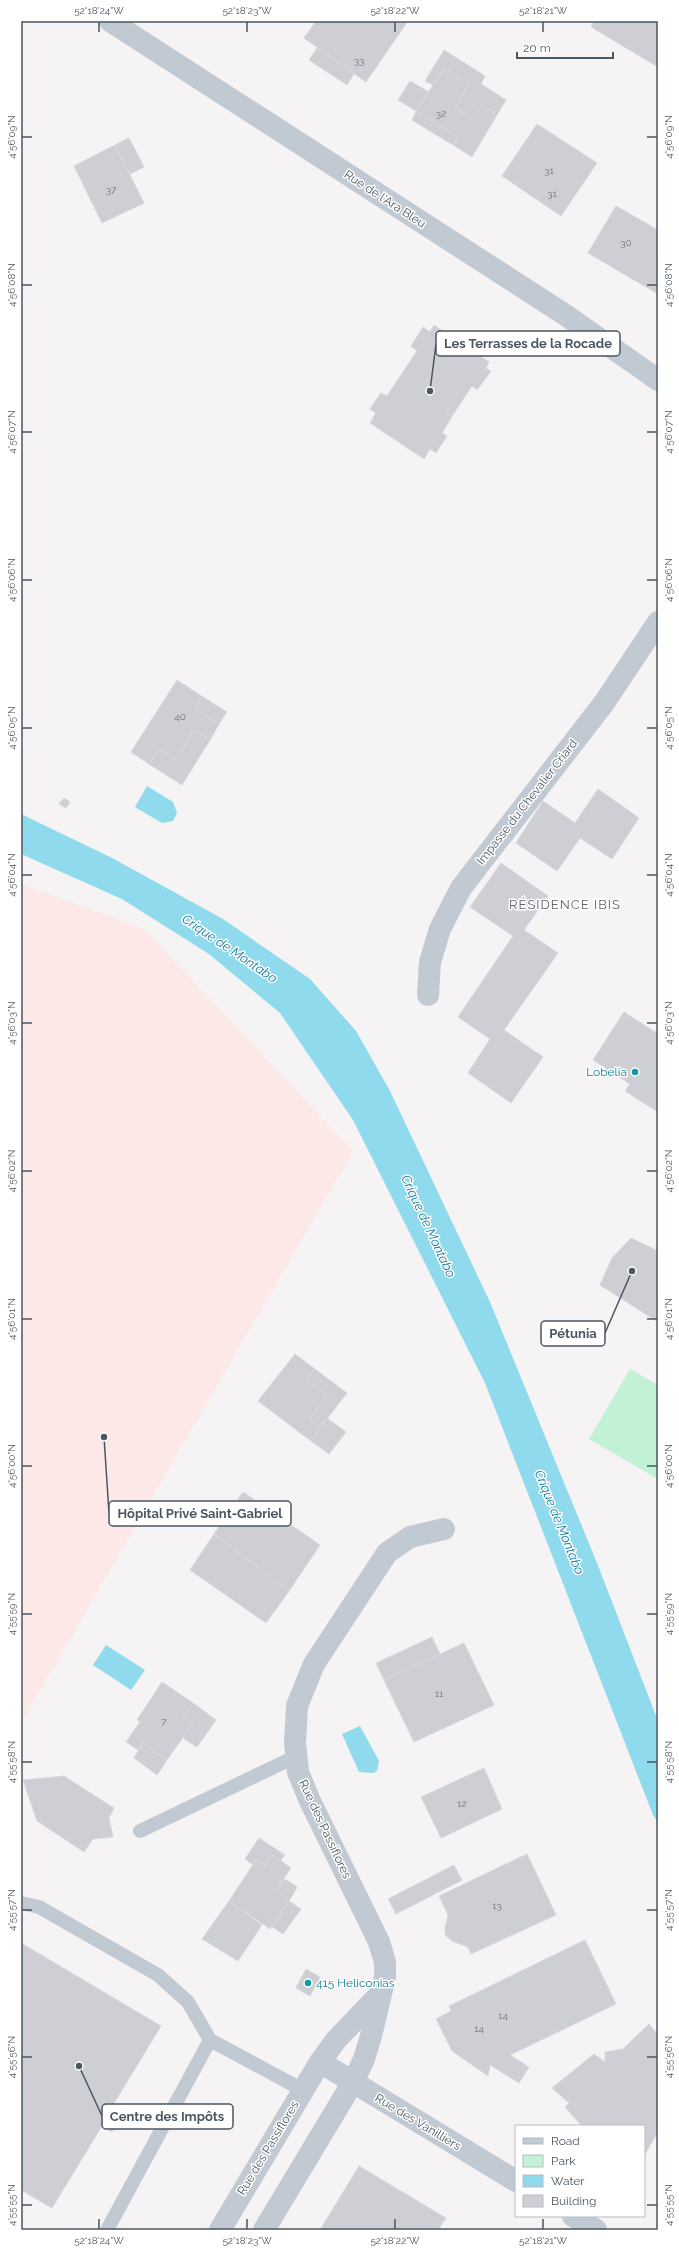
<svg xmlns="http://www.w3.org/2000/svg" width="679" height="2251" viewBox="0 0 679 2251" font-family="Raleway,sans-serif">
  <rect width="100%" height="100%" fill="#f5f3f3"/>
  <path fill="#fce8e6" d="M21,884L144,929L353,1151L21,1723Z"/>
  <path fill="#c3f1d5" d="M630,1369L658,1385V1479L589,1439Z"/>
  <path fill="#90daee" d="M147,786L173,802L177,813L173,821L162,823L135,807Z
    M21,814L112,858L223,919L310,979L356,1031L390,1091L490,1302L597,1563L658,1721V1822L653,1815L485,1383L353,1120L280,1013L209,954L122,899L21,854Z
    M106,1645L145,1670L131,1690L93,1665Z
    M360,1726L379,1761L377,1771L373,1773L359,1772L342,1734Z"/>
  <path fill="#cdcfd5" stroke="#d7d9de" d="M316,21H408L366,82L304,38Z
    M594,21H658V67L591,27Z
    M317,48L355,72L347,85L309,60Z
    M444,50L485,76L481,84L506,100L497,115L482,105L473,119L455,108L469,84L444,68L433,85L425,81Z
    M444,68L469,84L455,108L473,119L482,105L497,115L472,157L453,145L458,137L416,111Z
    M410,81L429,92L416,111L398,100Z
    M416,111L458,137L453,145L412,120Z
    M537,124L597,163L561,216L502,176Z
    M129,138L144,167L130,174L115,145Z
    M115,145L144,203L102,223L74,166Z
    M616,206L658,230V294L588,253Z
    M434,325L489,362L486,368L491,371L477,390L472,386L454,413L442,433L447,436L436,453L430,449L424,459L370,423L376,413L370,409L381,393L387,396L417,351L411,346L423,327L430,332Z
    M460,404L454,413L446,416L450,408Z
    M177,680L203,697L195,709L219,724L210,740L195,730L175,759L159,748L149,764L131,752Z
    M203,697L227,712L219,724L195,709Z
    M195,730L210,740L182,785L149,764L159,748L175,759Z
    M598,789L639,818L612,859L580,838L557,871L516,843L543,801L575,823Z
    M64,798L70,802L66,808L59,804Z
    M501,863L548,896L524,930L558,953L504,1030L543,1057L511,1103L468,1073L490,1039L458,1017L513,936L470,907Z
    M624,1012L655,1032L658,1030V1112L625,1091L630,1084L593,1060Z
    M631,1238L658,1251V1322L600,1285L612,1258Z
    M295,1354L315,1369L306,1379L327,1395L309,1419L320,1428L311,1441L258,1401Z
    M315,1369L347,1393L320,1428L309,1419L327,1395L306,1379Z
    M327,1418L346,1432L329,1454L311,1441Z
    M243,1492L320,1545L289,1591L214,1534Z
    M214,1534L289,1591L266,1623L190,1570Z
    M432,1637L440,1654L384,1680L376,1663Z
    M464,1643L494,1705L414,1742L384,1680Z
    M162,1682L193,1703L183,1716L193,1723L167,1760L143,1743L138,1750L126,1742L140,1722L137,1720Z
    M193,1703L216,1720L197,1747L183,1738L193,1723L183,1716Z
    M143,1743L167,1760L157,1775L134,1758Z
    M484,1768L502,1809L441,1838L421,1797Z
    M64,1776L114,1808L109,1818L113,1837L93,1839L84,1852L37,1821L23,1780Z
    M259,1838L285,1855L280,1861L273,1855L265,1865L256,1860L253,1865L245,1859Z
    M527,1854L556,1915L471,1954L468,1947L452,1941L445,1935V1928L448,1915L439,1896Z
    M273,1855L291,1868L276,1890L289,1901L270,1929L229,1901L256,1860L265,1865Z
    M454,1865L462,1880L396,1914L388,1899Z
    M285,1879L297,1887L289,1901L276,1890Z
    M229,1901L262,1925L238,1961L202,1939Z
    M289,1901L301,1909L283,1934L271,1926Z
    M585,1940L616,2004L510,2055L529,2067L519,2083L490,2065L488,2076L452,2051L436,2019L451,2011L449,2006Z
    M21,1943L161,2026L113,2105L125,2112L112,2132L102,2126L52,2208L21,2190Z
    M306,1969L320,1977L310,1996L296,1988Z
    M649,2024L658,2035V2132L645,2154L644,2126H582L565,2107L569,2103L552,2088L594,2054L605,2062V2052L623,2049Z
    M359,2166L446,2218L438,2230H320Z"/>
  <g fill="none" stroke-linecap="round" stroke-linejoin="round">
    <path stroke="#c1cad2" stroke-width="14" d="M140,1831L297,1756
      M21,1903L39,1907L158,1975L188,2002L210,2040L303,2090
      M107,2230L210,2040"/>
    <path stroke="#c1cad2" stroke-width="22" d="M110,21L567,316L658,380
      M428,995L430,962L440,929L461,888L604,703L658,622
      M320,2062L516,2181
      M573,2216L596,2230
      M220,2230L320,2062L336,2040L380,1994
      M264,2230L353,2082L364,2059L371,2036L385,1977V1962L379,1942L310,1801L298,1772L295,1743L297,1706L314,1664L387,1553L410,1537L444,1529"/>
  </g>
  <path fill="none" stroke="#4a5661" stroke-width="1.5" d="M99,22V32M247,22V32M395,22V32M543,22V32M22,137H32M647,137H657M22,285H32M647,285H657M22,432H32M647,432H657M22,580H32M647,580H657M22,728H32M647,728H657M22,875H32M647,875H657M22,1023H32M647,1023H657M22,1171H32M647,1171H657M22,1319H32M647,1319H657M22,1466H32M647,1466H657M22,1614H32M647,1614H657M22,1762H32M647,1762H657M22,1910H32M647,1910H657M22,2057H32M647,2057H657M22,2205H32M647,2205H657M99,2219V2229M247,2219V2229M395,2219V2229M543,2219V2229"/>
  <g fill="#0f9aa8" stroke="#fff" stroke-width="1.5">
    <circle cx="635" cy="1072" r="4"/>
    <circle cx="308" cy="1983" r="4"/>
  </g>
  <g text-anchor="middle" stroke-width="3" stroke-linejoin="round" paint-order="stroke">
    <g font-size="10" fill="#6b747e">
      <text x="359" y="64">33</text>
      <text x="441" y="117">32</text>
      <text x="549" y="174">31</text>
      <text x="111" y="193">37</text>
      <text x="552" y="197">31</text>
      <text x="626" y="246">30</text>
      <text x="180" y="720">40</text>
      <text x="439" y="1697">11</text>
      <text x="164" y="1725">7</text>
      <text x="462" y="1807">12</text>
      <text x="497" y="1909">13</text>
      <text x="503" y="2019">14</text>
      <text x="479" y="2032">14</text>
    </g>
    <g font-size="12" fill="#4a5661" stroke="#fff">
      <text transform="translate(385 199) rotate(33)" y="4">Rue de l'Ara Bleu</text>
      <text transform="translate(527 802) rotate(-52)" y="4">Impasse du Chevalier Criard</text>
      <text transform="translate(325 1829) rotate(65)" y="4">Rue des Passiflores</text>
      <text transform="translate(418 2122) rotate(31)" y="4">Rue des Vanilliers</text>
      <text transform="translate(268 2148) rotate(-59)" y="4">Rue des Passiflores</text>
    </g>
    <g font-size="12" fill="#0d838f" stroke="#fff" text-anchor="end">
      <text x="627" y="1076">Lobelia</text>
      <text x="316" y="1987" text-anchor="start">415 Heliconias</text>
    </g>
    <g font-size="13" letter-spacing="1" fill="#5f6368" stroke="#fff">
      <text x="565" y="909">RÉSIDENCE IBIS</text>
    </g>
    <g font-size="13" font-style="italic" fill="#0c7c9b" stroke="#fff">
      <text transform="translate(230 948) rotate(34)" y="5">Crique de Montabo</text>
      <text transform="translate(429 1226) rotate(65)" y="5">Crique de Montabo</text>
      <text transform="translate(560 1522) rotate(68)" y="5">Crique de Montabo</text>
    </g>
  </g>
  <path fill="none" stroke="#4a5661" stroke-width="1.5" d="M430 391L436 344M632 1271L605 1333M104 1437L109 1513M79 2066L102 2116"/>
  <g fill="#4a5661" stroke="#fff" stroke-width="1.5">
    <circle cx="430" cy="391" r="4"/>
    <circle cx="632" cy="1271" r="4"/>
    <circle cx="104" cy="1437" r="4"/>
    <circle cx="79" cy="2066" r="4"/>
  </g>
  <g fill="#fff" stroke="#4a5661" stroke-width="1.5">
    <rect x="436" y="331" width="184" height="25" rx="4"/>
    <rect x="541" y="1321" width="64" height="25" rx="4"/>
    <rect x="109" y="1501" width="182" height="25" rx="4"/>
    <rect x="102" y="2104" width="131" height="25" rx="4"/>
  </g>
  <g font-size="13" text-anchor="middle" font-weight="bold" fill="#4a5661">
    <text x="528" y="348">Les Terrasses de la Rocade</text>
    <text x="573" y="1338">Pétunia</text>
    <text x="200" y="1518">Hôpital Privé Saint-Gabriel</text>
    <text x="167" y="2121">Centre des Impôts</text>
  </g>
  <rect width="679" height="2251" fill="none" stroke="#ffffff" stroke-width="44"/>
  <rect x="515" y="2125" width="130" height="92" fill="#ffffff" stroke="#b7bbc0"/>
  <rect x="523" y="2138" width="20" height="6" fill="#c1cad2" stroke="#b7bbc0"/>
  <text x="551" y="2145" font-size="12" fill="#4a5661">Road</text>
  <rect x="523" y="2155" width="20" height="12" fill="#c3f1d5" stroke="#b7bbc0"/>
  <text x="551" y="2165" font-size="12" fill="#4a5661">Park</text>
  <rect x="523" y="2175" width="20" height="12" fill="#90daee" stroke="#b7bbc0"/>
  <text x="551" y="2185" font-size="12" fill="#4a5661">Water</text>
  <rect x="523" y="2195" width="20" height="12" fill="#cdcfd5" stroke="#b7bbc0"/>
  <text x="551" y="2205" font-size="12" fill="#4a5661">Building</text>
  <path d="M517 52v6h96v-6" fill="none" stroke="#4a5661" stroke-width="2"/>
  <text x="523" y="52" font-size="12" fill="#4a5661" stroke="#ffffff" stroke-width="3" paint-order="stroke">20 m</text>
  <rect x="22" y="22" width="635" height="2207" fill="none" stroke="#4a5661" stroke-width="1.5"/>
  <g font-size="10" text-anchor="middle" fill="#4a5661">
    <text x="99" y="14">52°18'24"W</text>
    <text x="247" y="14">52°18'23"W</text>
    <text x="395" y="14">52°18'22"W</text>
    <text x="543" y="14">52°18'21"W</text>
    <text transform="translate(11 137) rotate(-90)" y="4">4°56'09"N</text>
    <text transform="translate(668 137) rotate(-90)" y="4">4°56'09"N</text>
    <text transform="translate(11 285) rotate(-90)" y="4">4°56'08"N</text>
    <text transform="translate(668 285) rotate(-90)" y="4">4°56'08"N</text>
    <text transform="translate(11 432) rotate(-90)" y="4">4°56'07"N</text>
    <text transform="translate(668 432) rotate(-90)" y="4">4°56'07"N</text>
    <text transform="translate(11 580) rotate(-90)" y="4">4°56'06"N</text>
    <text transform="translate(668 580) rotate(-90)" y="4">4°56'06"N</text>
    <text transform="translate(11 728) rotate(-90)" y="4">4°56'05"N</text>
    <text transform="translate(668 728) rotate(-90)" y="4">4°56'05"N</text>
    <text transform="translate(11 875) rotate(-90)" y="4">4°56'04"N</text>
    <text transform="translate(668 875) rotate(-90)" y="4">4°56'04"N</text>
    <text transform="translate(11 1023) rotate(-90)" y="4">4°56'03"N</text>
    <text transform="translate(668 1023) rotate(-90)" y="4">4°56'03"N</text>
    <text transform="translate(11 1171) rotate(-90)" y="4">4°56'02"N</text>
    <text transform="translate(668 1171) rotate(-90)" y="4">4°56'02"N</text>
    <text transform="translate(11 1319) rotate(-90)" y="4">4°56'01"N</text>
    <text transform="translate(668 1319) rotate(-90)" y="4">4°56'01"N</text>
    <text transform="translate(11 1466) rotate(-90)" y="4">4°56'00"N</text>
    <text transform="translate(668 1466) rotate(-90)" y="4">4°56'00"N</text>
    <text transform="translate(11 1614) rotate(-90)" y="4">4°55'59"N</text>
    <text transform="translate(668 1614) rotate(-90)" y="4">4°55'59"N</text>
    <text transform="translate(11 1762) rotate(-90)" y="4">4°55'58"N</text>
    <text transform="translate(668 1762) rotate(-90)" y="4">4°55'58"N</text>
    <text transform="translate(11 1910) rotate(-90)" y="4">4°55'57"N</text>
    <text transform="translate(668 1910) rotate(-90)" y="4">4°55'57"N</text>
    <text transform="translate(11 2057) rotate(-90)" y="4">4°55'56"N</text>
    <text transform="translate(668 2057) rotate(-90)" y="4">4°55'56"N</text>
    <text transform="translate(11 2205) rotate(-90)" y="4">4°55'55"N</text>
    <text transform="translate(668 2205) rotate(-90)" y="4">4°55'55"N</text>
    <text x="99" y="2244">52°18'24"W</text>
    <text x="247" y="2244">52°18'23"W</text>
    <text x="395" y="2244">52°18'22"W</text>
    <text x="543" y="2244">52°18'21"W</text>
  </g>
</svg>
